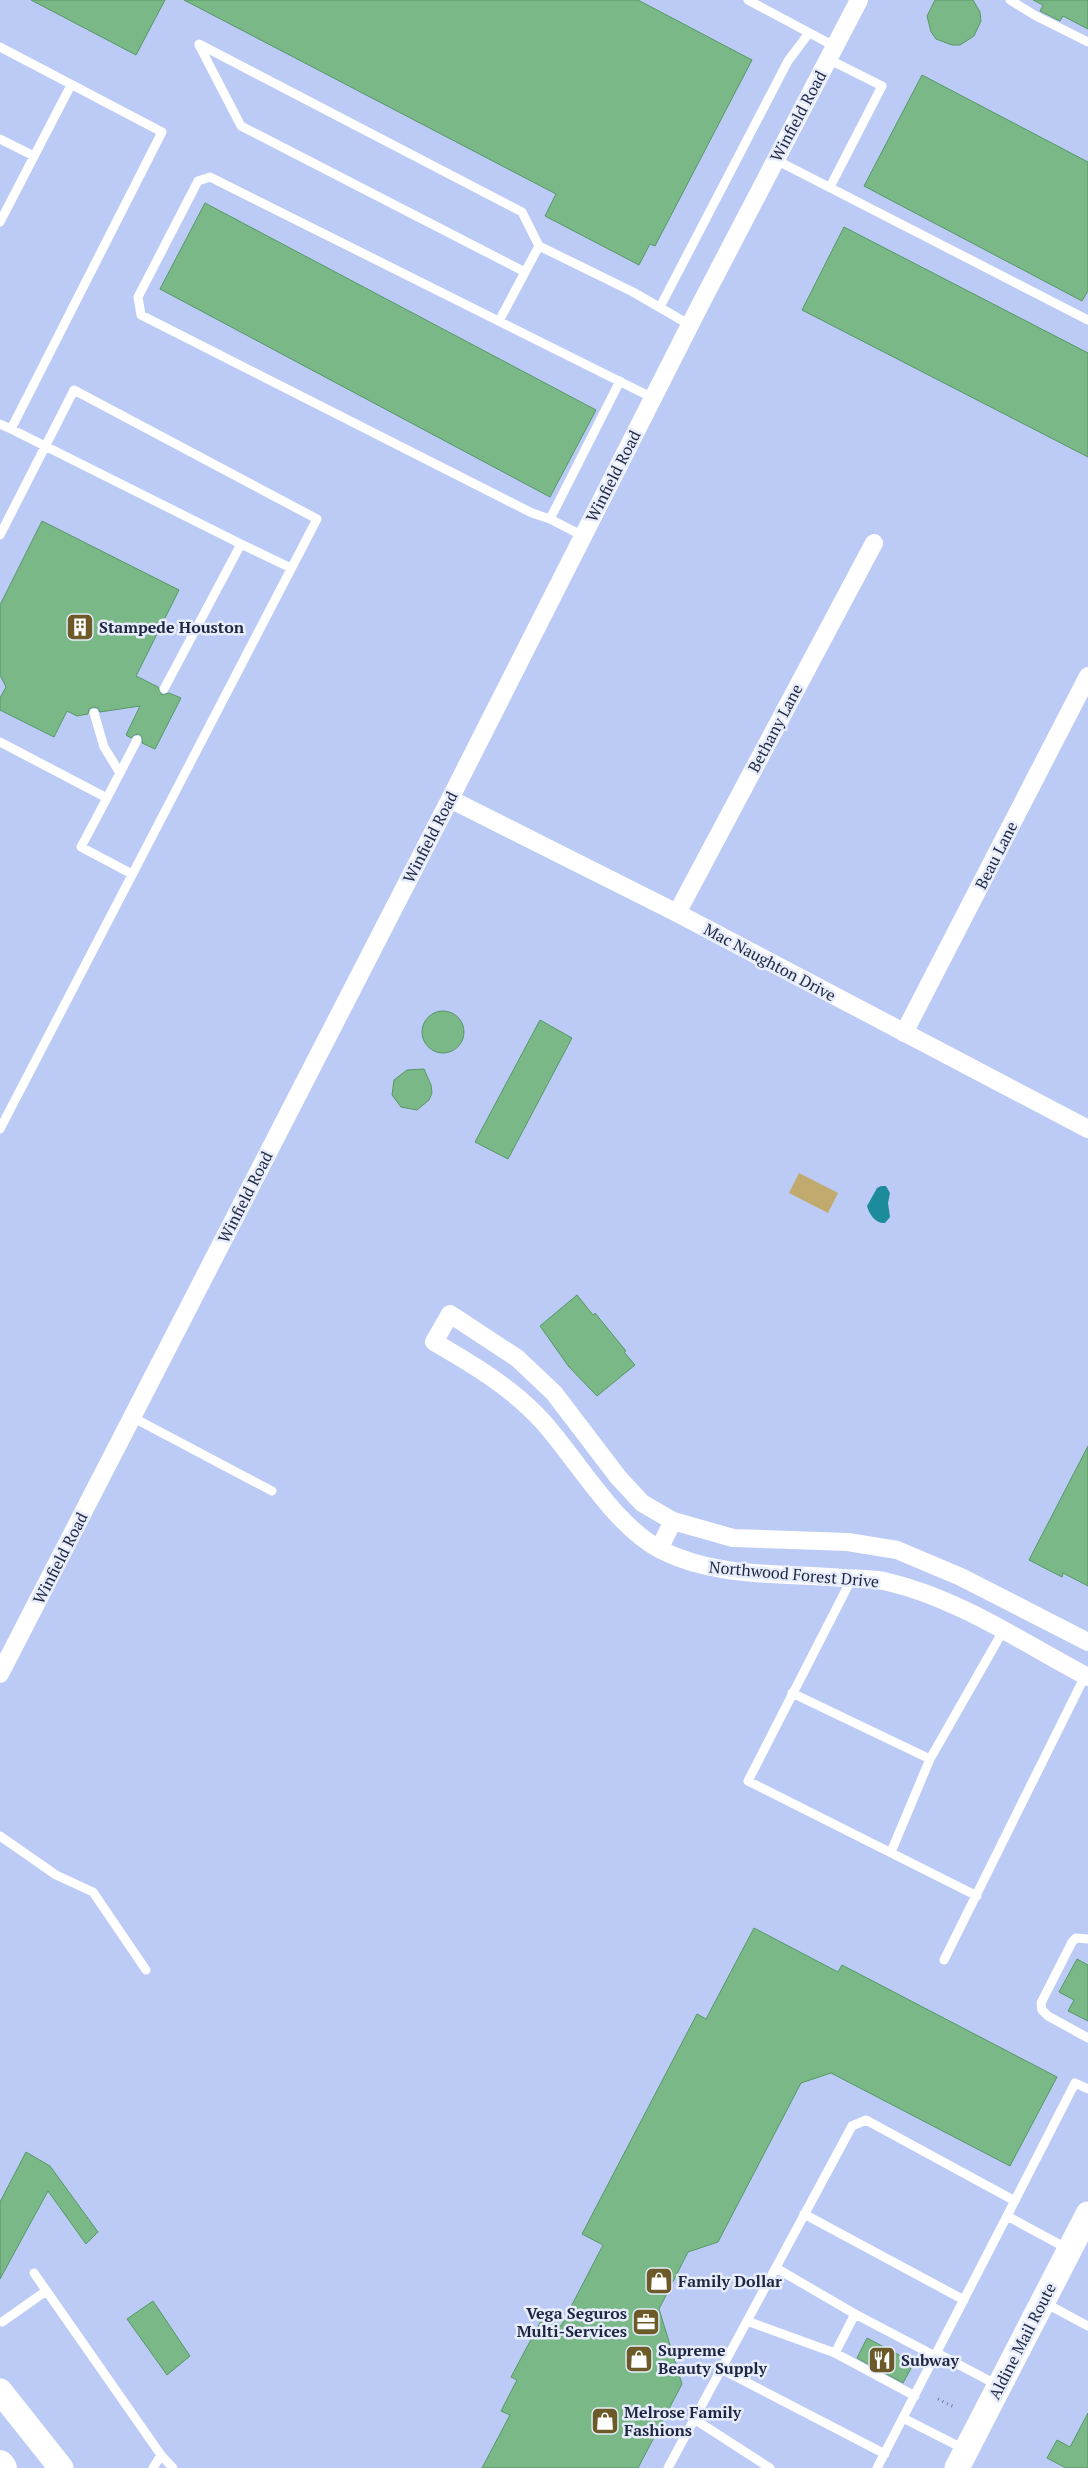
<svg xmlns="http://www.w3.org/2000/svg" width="1088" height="2468" viewBox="0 0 1088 2468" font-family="'PT Serif',serif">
  <rect width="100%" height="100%" fill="#bccbf6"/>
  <path fill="#c0aa6d" d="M799,1173L838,1193L828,1213L789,1193Z"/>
  <path fill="#1c8b9c" d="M881,1186H886L890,1193L888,1203L890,1217L885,1223C876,1224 869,1214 867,1206L877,1188Z"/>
  <path fill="#7ab887" stroke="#559865" d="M31,0H165L136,55Z
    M184,0H638L752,60L655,246L650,244L639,265L545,216L556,194Z
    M935,0H973L980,12L981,21L974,36L960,45H952L936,39L931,32L927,16Z
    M1033,0H1088V29L1063,16L1060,21L1040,11L1043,5Z
    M922,75L1088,162V291L1082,301L864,186Z
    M205,203L596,410L550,497L160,289Z
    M844,227L1088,353V457L802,310Z
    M42,521L179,590L136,676L158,687L162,695L169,693L181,698L155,749L142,743V737L139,734L134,735L131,738L126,735L140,706L100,712L98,708L93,707L89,709L88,714L77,716L67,711L54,737L0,710V698L6,687L0,675V605Z
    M422 1032a21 21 0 1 1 42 0a21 21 0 1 1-42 0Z
    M540,1020L572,1038L508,1159L475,1142Z
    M424,1069L431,1085L432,1093L429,1100L417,1110L401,1107L392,1095L394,1080L407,1070Z
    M577,1295L593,1315L595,1313L626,1351L624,1352L635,1365L597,1396L569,1367L540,1326Z
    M1088,1446V1586L1063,1573L1062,1577L1029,1560Z
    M754,1928L838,1972L842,1965L1057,2077L1010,2166L831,2073L801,2083L718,2242L688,2252L659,2309L682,2384L638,2468H482L510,2415L501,2411L517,2380L511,2377L543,2317L561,2326L603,2245L582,2234L697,2014L706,2019Z
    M1077,1959L1088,1965V2021L1068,2011L1074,2000L1059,1992Z
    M26,2152L50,2166L98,2232L86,2244L48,2191L0,2279V2202Z
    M153,2301L190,2356L167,2375L127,2319Z
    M867,2338L914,2363L903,2383L857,2358Z
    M1088,2413V2468H1066L1047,2458L1057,2440L1070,2447Z"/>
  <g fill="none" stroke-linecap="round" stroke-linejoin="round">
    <path stroke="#6b7699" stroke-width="3" stroke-dasharray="1 4" stroke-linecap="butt" d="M938,2399L954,2407"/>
    <path stroke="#fff" stroke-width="9" d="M748,0L834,46
      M1010,0L1036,16L1088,42
      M199,44L522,212L539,246L633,292L690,325
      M199,45L241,126L525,272
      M0,47L162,132L11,429L0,424
      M828,59L882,86L830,187
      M0,139L34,156
      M776,160L1088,320
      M0,222L71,85
      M660,307L788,61L809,33
      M499,321L539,246
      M620,381L550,519L532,513L141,315L138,297L198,181L210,177L653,398
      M11,429L241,544L164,689
      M550,519L583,536
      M0,535L74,390L317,519L0,1129
      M241,544L291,568
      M94,713L104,747L120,773
      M0,742L107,798L81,847L132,874
      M107,798L137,740
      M132,1417L272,1491
      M852,1578L748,1781L977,1896
      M792,1693L930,1759
      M0,1836L56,1875L93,1892L146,1970
      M891,1852L930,1759L1003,1631
      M1088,1939L1076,1938L1072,1942L1041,2003L1042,2010L1048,2016L1088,2038
      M944,1960L1085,1676
      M804,2214L964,2300
      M1068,2249L1007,2216L1075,2083L1088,2089
      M776,2268L855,2314
      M34,2273L161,2455L153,2468
      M1045,2303L1088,2326
      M747,2321L835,2353
      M2,2322L46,2291
      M937,2353L999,2386
      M721,2369L885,2454
      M915,2396L835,2353L855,2314L935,2356
      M903,2418L966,2450
      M694,2419L770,2468
      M161,2455L173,2468
      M668,2468L852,2126L866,2120L1015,2201
      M877,2468L1007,2216"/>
    <path stroke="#fff" stroke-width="18" d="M450,799L677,913L1088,1129
      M677,913L874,543
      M904,1033L1088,676
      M659,1549L673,1521
      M1088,1642L961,1577L897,1550L848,1542L733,1538L673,1521L642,1503L618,1477L554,1393L517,1358L450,1314L434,1342C474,1365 514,1389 545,1424C579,1463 615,1526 661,1550C716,1578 781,1573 842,1578C857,1579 873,1578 888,1582C960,1599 1023,1643 1088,1677
      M0,1674L450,799L697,311L859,0"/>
    <path stroke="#fff" stroke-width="25" d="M0,2391L61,2468
      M957,2468L1088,2214"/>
    <path stroke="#fff" stroke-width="28" d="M0,2464L3,2468"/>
  </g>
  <defs>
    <g id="building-square" transform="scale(1.4375)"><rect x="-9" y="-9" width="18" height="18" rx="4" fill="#6c5b29" stroke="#e7edfb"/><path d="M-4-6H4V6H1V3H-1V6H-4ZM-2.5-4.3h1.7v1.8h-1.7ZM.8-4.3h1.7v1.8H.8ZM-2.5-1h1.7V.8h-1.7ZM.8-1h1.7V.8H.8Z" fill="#fff"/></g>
    <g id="shop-square" transform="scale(1.4375)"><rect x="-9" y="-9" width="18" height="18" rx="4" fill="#6c5b29" stroke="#e7edfb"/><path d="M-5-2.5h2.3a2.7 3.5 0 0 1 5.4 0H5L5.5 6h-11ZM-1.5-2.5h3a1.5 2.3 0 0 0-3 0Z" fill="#fff"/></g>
    <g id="office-square" transform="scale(1.4375)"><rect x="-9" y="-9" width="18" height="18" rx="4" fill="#6c5b29" stroke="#e7edfb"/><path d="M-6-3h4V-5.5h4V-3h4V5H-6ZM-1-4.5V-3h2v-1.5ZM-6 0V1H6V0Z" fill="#fff"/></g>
    <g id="restaurant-square" transform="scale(1.4375)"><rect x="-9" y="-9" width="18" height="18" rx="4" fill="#6c5b29" stroke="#e7edfb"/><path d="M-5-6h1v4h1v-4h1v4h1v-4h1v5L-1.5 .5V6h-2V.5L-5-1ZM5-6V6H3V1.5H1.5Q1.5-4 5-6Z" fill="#fff"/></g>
  </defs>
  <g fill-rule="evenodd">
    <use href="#building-square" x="80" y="627"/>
    <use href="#shop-square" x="659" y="2281"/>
    <use href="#office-square" x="646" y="2322"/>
    <use href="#shop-square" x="639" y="2359"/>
    <use href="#restaurant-square" x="882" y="2360"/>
    <use href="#shop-square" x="605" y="2421"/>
  </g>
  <g text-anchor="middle" stroke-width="5" stroke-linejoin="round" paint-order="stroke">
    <g font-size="16" fill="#1e2641" stroke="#e7edfb">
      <text transform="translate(798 116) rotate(-62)" y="6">Winfield Road</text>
      <text transform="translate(613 476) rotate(-63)" y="6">Winfield Road</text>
      <text transform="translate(775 728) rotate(-62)" y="6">Bethany Lane</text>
      <text transform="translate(430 837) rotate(-63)" y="6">Winfield Road</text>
      <text transform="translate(996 855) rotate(-63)" y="6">Beau Lane</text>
      <text transform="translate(770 962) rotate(28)" y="6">Mac Naughton Drive</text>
      <text transform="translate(245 1197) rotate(-63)" y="6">Winfield Road</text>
      <text transform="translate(60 1558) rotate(-63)" y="6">Winfield Road</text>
      <text transform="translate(794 1574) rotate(5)" y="6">Northwood Forest Drive</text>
      <text transform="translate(1022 2341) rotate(-63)" y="6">Aldine Mail Route</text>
    </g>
    <g font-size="16" font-weight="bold" fill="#1e2641" stroke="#e7edfb" text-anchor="start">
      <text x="99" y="633">Stampede Houston</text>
      <text x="678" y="2287">Family Dollar</text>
      <text x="627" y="2319" text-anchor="end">Vega Seguros<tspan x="627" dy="18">Multi-Services</tspan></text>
      <text x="658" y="2356">Supreme<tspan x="658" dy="18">Beauty Supply</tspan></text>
      <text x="901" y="2366">Subway</text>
      <text x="624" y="2418">Melrose Family<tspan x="624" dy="18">Fashions</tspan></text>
    </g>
  </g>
</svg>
